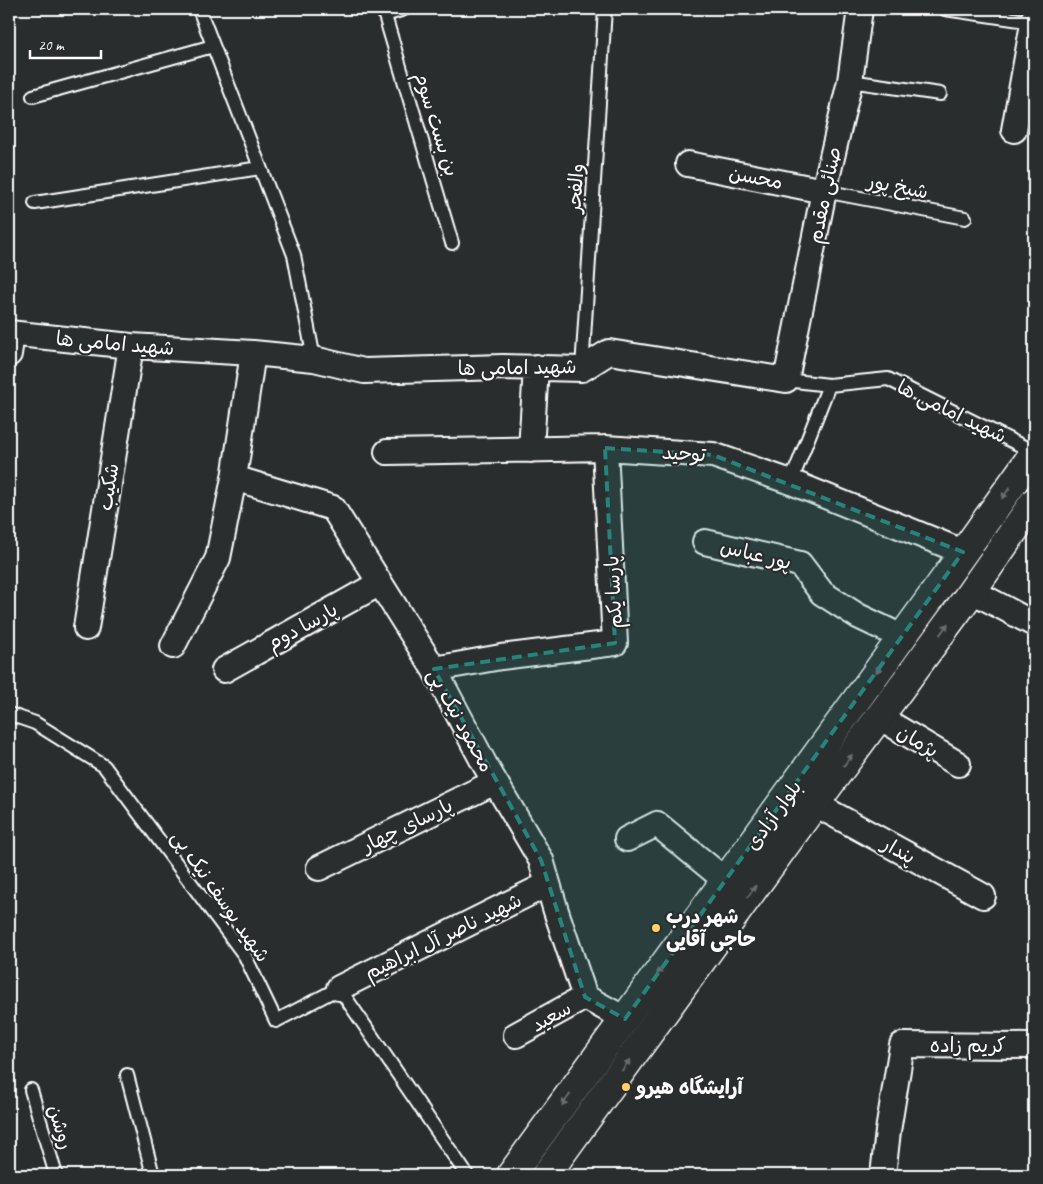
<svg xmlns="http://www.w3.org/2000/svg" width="1043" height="1184" viewBox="0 0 1043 1184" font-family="Caveat,'Playpen Sans Arabic',sans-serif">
  <rect width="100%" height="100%" fill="#2a2d2e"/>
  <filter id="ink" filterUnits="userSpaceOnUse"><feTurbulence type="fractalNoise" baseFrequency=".02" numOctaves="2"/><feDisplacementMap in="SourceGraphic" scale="10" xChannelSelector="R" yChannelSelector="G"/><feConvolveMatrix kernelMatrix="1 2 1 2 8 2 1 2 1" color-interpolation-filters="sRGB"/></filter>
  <g filter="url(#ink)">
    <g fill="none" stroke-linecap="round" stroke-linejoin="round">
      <g stroke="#fff" stroke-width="16">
        <path id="lane" d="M199,9L294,255L314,359
          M383,9L452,243
          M945,9L1033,22
          M385,15L404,9
          M850,81L940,94
          M33,96L213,46
          M824,191L965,218
          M35,203L260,168
          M582,369L605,9
          M786,380L829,385L888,379L1034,452
          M791,482L829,385
          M9,714L35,723L104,766L245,956L276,1021L339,988L467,1175
          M127,1075L153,1175
          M31,1090L56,1175"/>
      </g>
      <g stroke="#fff" stroke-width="28">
        <path id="street" d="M1014,130L1034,18
          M688,164L824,191
          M9,333L131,346L253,353L314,359L364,371L503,367L582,369L609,352L786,380L824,191L850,81L860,9
          M253,353L234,478L333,508L434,669L485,765L541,860L556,911L585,997L625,1019
          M9,354L12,334
          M531,450L536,367
          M387,452L605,448L713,455L791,482L963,552
          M705,542L800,564L822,593L858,616L902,637
          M972,591L1034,624
          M86,628L131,346
          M173,646L218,558L234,478
          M434,669L501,657L615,643L605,448
          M224,670L380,583
          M879,717L958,764
          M815,804L983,896
          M627,839L657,824L725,880
          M319,868L495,782
          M339,988L548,884
          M516,1035L585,997
          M883,1175L888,1131L902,1045L1034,1046"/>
      </g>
      <g stroke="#fff" stroke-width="31">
        <path id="secondary" d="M511,1175L943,581L1034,453
          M546,1175L815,804L967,598L1034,502"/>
      </g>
      <use href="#lane" stroke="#2a2d2e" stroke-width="12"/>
      <use href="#street" stroke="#2a2d2e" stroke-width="24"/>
      <use href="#secondary" stroke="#2a2d2e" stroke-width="28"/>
    </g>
    <defs><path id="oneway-solid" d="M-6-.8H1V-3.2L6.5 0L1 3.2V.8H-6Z" transform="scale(1.25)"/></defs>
    <g fill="#6a6c6d">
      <use href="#oneway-solid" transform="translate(1006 493) rotate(126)"/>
      <use href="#oneway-solid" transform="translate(944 629) rotate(-54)"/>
      <use href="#oneway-solid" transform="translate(880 667) rotate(126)"/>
      <use href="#oneway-solid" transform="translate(848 760) rotate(-54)"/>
      <use href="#oneway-solid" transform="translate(752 891) rotate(-54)"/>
      <use href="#oneway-solid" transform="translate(661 969) rotate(126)"/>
      <use href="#oneway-solid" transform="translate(626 1065) rotate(-54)"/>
      <use href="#oneway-solid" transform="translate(566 1100) rotate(126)"/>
    </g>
  </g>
  <path fill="#27847c" fill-opacity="0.2" stroke="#27847c" stroke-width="4" stroke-dasharray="10 6" stroke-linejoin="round" d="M605,448L713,455L963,552L625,1019L585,997L541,860L434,669L615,643Z"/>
  <g fill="#ffd166" stroke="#2a2d2e" stroke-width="2">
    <circle cx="656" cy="928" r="5"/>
    <circle cx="626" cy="1087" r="5"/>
  </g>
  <g text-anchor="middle" stroke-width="4.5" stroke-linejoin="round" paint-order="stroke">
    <g font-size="20" fill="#fff" stroke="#2a2d2e">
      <text transform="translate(437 124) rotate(73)" y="7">بن بست سوم</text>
      <text transform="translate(756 177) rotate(11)" y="7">محسن</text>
      <text transform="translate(898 186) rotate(11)" y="7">شیخ پور</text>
      <text transform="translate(575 188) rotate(-86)" y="7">والفجر</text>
      <text transform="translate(824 195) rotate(-78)" y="7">صنائی مقدم</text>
      <text transform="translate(115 343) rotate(5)" y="7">شهید امامی ها</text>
      <text transform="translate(517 367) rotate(-1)" y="7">شهید امامی ها</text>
      <text transform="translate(952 411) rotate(26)" y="7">شهید امامی ها</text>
      <text transform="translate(684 453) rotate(4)" y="7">توحید</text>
      <text transform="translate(108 487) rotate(-81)" y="7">شکیب</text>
      <text transform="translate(756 554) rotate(14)" y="7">پور عباس</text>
      <text transform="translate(613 592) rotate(-93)" y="7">پارسا یکم</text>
      <text transform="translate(302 626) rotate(-29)" y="7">پارسا دوم</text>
      <text transform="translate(461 720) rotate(61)" y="7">محمود نیک پی</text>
      <text transform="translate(918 741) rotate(31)" y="7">پژمان</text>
      <text transform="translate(773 815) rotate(-54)" y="7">بلوار آزادی</text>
      <text transform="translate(407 825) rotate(-26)" y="7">پارسای چهار</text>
      <text transform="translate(899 850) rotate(29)" y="7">پندار</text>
      <text transform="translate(221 896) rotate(55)" y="7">شهید یوسف نیک پی</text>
      <text transform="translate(443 936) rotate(-26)" y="7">شهید ناصر آل ابراهیم</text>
      <text transform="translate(551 1016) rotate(-29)" y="7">سعید</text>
      <text x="968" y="1052">کریم زاده</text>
      <text transform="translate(61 1127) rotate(73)" y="7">روشن</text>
    </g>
    <g font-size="20" font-weight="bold" fill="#fff" stroke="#2a2d2e" text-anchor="start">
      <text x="666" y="923">شهر درب<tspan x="666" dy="23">حاجی آقایی</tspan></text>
      <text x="636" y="1094">آرایشگاه هیرو</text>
    </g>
  </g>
  <rect width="1043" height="1184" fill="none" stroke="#2a2d2e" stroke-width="30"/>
  <rect x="15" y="15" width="1013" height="1154" fill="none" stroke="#fff" stroke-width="2" filter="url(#ink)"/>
  <path d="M30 50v8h71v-8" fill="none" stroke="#ffffff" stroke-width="2.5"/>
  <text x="38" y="50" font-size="15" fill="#ffffff" stroke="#2a2d2e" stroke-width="4" paint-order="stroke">20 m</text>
</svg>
